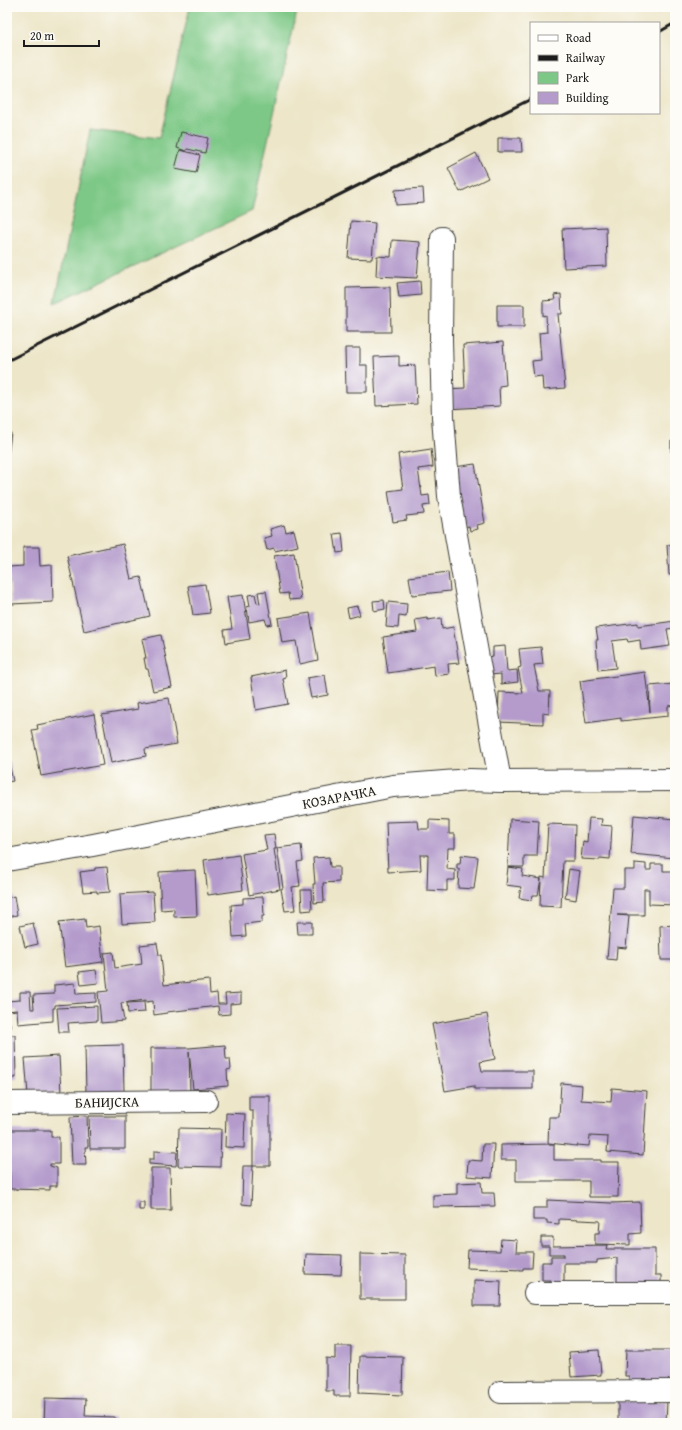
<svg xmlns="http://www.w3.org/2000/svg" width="682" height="1430" viewBox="0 0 682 1430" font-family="'Gentium Book Plus',serif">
  <rect width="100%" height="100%" fill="#fdfcf7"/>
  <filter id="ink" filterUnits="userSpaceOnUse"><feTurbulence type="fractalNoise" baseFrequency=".025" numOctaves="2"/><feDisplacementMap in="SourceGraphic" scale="8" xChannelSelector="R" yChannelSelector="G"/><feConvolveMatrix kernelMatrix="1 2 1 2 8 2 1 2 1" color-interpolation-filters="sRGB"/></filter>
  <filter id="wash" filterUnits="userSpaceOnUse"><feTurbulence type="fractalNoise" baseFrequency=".012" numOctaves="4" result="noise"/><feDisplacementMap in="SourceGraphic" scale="16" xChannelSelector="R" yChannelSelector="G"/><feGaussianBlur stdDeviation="0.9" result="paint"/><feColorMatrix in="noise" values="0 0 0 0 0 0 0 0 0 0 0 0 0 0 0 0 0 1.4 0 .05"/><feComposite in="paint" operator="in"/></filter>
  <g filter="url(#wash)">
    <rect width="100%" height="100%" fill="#ede6c9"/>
    <path fill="#7dc886" stroke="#4c7251" d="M190,7H298L252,211L55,303L90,130L159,138Z"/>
    <g id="blocks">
      <path fill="#b49bcc" d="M181,132L208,138L205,153L187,149L186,151L177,148Z
        M498,138H521L522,152H498Z
        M180,150L200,155L196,173L175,169Z
        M476,153L488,178L460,192L448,168Z
        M423,188L424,203L396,205L395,190Z
        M351,221L375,223L372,259L348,258Z
        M606,227L607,266L564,268L562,229Z
        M392,240L420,242L417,278L376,276L377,256L391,257Z
        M420,281L421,295L399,297L397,283Z
        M390,287L391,332H346V288Z
        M561,294L562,314H558L565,388L543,390L542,376L534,377L532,361L541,360L539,333L547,332L546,315L543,316V301L555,300L554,295Z
        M497,305H524V327H497Z
        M503,342L506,385L499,386L500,406L447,409L445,389L465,388L463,345Z
        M345,348H360V365H367V392H346Z
        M399,356V366L415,365L417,404L376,406L374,357Z
        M7,432L11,433L8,457H7Z
        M671,441H675V452H671Z
        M431,449L433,467L418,469L422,496L429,495L430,505L423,506L424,514L406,516L407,520L393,522L388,491L403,489L398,454Z
        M475,464L485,523L477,525L478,529L470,531L469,526L462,527L448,468Z
        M284,525L286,532L294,530L298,546L275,551L274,548L267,550L264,538L272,536L270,529Z
        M342,533L344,552L337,553L334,534Z
        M123,544L131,579L141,577L150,616L84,631L67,556Z
        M675,544V574L669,575L667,545Z
        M23,547H39L40,566L52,565L53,602L11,604L9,567L23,566Z
        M294,553L301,599L289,600L288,593L280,594L274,556Z
        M448,572L450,591L412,595L409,577Z
        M205,584L210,613L193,615L188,586Z
        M266,591L272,624L267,625L265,619L249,622L247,607L250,606L248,595L255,594L257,603L260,604L258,592Z
        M243,595L250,639L226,643L224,630L232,629L227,597Z
        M384,600L385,609L374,611L373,601Z
        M388,602L407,604L406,617L399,616L398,628L386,627Z
        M357,606L360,615L349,618L347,608Z
        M310,613L318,660L300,664L296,641L282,643L278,618Z
        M427,618L428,620L441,618L442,629L453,627L459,663L448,664L449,674L435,676L434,666L388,673L383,637L417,632L415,620Z
        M675,621V628L667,629L670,646L641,650L640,640L628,642L627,639L612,641L616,668L598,670L596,640H598L596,628L638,623V626Z
        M161,635L172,687L153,691L148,669H146L144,658H146L142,639Z
        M505,646L507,671L517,670L518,682L501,684V674L490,675L488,657L493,656V647Z
        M541,647L543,664L534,665L539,691H550L549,714L543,713V724L498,722L499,692L523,693L518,668L521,667L519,649Z
        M285,670L286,678L283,679L288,704L256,710L251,677Z
        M645,672L650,712L649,686L675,684V705L668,706V716L621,721V718L586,723L580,681Z
        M325,675L328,695L311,698L307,678Z
        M169,698L177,744L145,749L146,756L111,763L102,715L138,709L137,703Z
        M94,714L103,765L41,776L32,730L38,729L37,725Z
        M7,754L13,781L7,782Z
        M634,815L675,819V858L631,854Z
        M589,818L602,819L601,825L612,826L610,859L600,858V860L581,859L583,841L587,842Z
        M510,819L539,821L537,856H524V867H508Z
        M429,820L449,821V834H455V848H448L447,869L455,870V880H447V891L427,890L428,855H420L421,870L388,872L386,822L418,821L419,829H429Z
        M548,824L575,825L574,861H563L561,907L540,906L541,877L545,878Z
        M274,834L276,849H274L280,889L249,895L242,854L267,850L264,835Z
        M301,845L303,861L297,862L300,886L292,887L295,910L285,911L281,889L283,888L277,848Z
        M239,855L243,890L208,895L204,860Z
        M461,855L478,857L474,889L458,888L459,869H457V864H460Z
        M329,857L330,867H339V882L323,883L324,902L314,903L313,884H315L313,858Z
        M635,863L646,864V870H651V864H663V871H675V905L649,904V889H644V915H617L629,916L626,948L617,947L616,960L607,959L613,888H624V870H635Z
        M107,867L110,892L97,893V891L83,892L80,872L95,870V868Z
        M508,867L523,869L522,876L541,879L538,895H533L532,900L519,898L521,887L506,885Z
        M569,869L580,871L576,900L565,898Z
        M195,870L197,916L174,917V909L161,910L159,872Z
        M301,890H311L312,910L302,911Z
        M153,892L155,922L122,924L120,894Z
        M14,896L17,915L7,917V898Z
        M263,897L264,916H262V922L245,924L246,936L233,937L231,905L243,904V898Z
        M85,919L86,928L99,926L103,962L65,967L59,922Z
        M297,922H312V934H298Z
        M33,923L38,944L25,947L20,926Z
        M675,925V960H661L660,926Z
        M157,943L159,955H161L164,985L209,980L210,994L217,993L218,1004H226L225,994L241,993V1003L230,1004V1014L219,1015L218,1006L167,1012V1013L154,1015L153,1001L146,1002V1000L121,1003L124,1021L101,1023L98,992L108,991L104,953L113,952L115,968L142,964L140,945Z
        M96,970L98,983L81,985L79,972Z
        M75,983L76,994L96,993V1002L55,1005V1008H53V1021L18,1024L17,1010L7,1011V1001L20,1000V992H30L31,1009H34L33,995L54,994V985Z
        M144,1002L145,1012L128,1013L127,1003Z
        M97,1006V1021L68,1023L69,1032H59L57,1008Z
        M7,1012L11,1028L7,1029Z
        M487,1014L495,1059L480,1062L482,1071H533V1089H474V1086L445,1091L432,1024Z
        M7,1035H15L16,1078H7Z
        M123,1045L124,1092L86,1093L85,1046Z
        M225,1045L226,1059H230L231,1069L227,1070L228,1086L193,1089L189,1051L190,1093L151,1094V1048H189Z
        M59,1056L61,1093L28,1095L25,1058Z
        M561,1083L582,1085L581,1100L611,1102L612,1088L647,1091L643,1155L607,1152L608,1137L590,1136L589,1146L577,1145V1146L548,1143L549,1117H559Z
        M249,1096H270V1166H253V1111H249Z
        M226,1113L245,1114L244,1148L225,1147Z
        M87,1116L88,1147H85L86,1165H72L70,1117Z
        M89,1116H125V1149H90Z
        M179,1128L221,1129L220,1167L178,1166Z
        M7,1130H51V1137H59V1164H50V1166L57,1168V1186H50V1190L10,1189V1172H7Z
        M483,1144H494L492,1178L467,1176L468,1160L482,1161Z
        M554,1144V1160H601V1162H619L618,1197H589V1181H516V1160H501V1145Z
        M154,1151L177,1152L176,1166L149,1164V1159H154Z
        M243,1166H253L251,1205L242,1204Z
        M151,1168H170L171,1210H151Z
        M481,1182L482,1193H494L495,1206L433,1207V1195L457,1194V1183Z
        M547,1200L611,1203L640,1202L641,1233L630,1234V1245L595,1244V1233H599L600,1221L559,1219V1224L547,1223V1220H533V1208H547Z
        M139,1202H144V1210H139Z
        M541,1237H553V1246L607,1245L606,1249H655V1275H661V1289L617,1290V1258L597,1260V1263H564V1282H551V1280H542V1262H551V1256H564V1254H549V1246H541Z
        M501,1239L517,1240L516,1252H533L532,1268H523V1270L467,1268L468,1250L500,1251Z
        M306,1254L342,1255L341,1275L305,1274Z
        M360,1254L405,1255V1299H360Z
        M474,1280L501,1281L500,1306H474Z
        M335,1346H351L350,1396H334V1391H326V1358L335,1359Z
        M599,1350L601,1375L571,1377L569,1352Z
        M626,1350H675V1387H629V1376H625Z
        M360,1356L403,1357L402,1395L359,1393Z
        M45,1398L86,1399L85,1416L115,1417V1423H44Z
        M618,1401H667L666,1423H618Z"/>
    </g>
  </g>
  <g filter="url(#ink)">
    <use href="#blocks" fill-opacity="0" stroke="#3b3a36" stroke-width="1"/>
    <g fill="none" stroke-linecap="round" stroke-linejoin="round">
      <g stroke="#3b3a36" stroke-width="24">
        <path id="street" d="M442,238L441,340L443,417L449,496L500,781
          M7,860L93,845L393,786L470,780L500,781L675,780
          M7,1103L206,1101
          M535,1293H675
          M501,1392L675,1391"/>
      </g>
      <use href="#street" stroke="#fff" stroke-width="22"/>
      <path stroke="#1c1c1c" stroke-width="3" d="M659,32L675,23
        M7,361L531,99"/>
    </g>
  </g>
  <g text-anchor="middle" stroke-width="3.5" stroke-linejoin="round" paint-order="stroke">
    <g font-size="14" fill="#1c1c1c" stroke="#fdfcf7">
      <text transform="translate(339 797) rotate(-11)" y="5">КОЗАРАЧКА</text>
      <text transform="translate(107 1102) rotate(-1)" y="5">БАНИЈСКА</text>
    </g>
  </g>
  <rect width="682" height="1430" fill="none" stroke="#fdfcf7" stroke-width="24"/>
  <rect x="530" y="22" width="130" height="92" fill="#fdfcf7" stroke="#a3a29f"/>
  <rect x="538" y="35" width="20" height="6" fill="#ffffff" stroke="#a3a29f"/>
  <text x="566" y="42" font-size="12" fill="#1c1c1c">Road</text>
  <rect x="538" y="55" width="20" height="6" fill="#1c1c1c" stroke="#a3a29f"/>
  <text x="566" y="62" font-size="12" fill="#1c1c1c">Railway</text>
  <rect x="538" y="72" width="20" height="12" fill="#7dc886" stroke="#a3a29f"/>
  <text x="566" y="82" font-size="12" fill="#1c1c1c">Park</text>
  <rect x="538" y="92" width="20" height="12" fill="#b49bcc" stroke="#a3a29f"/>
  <text x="566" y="102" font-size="12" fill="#1c1c1c">Building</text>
  <path d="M24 40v6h75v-6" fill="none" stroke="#1c1c1c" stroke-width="2"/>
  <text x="30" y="40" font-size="12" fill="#1c1c1c" stroke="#fdfcf7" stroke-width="3" paint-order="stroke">20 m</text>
</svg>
